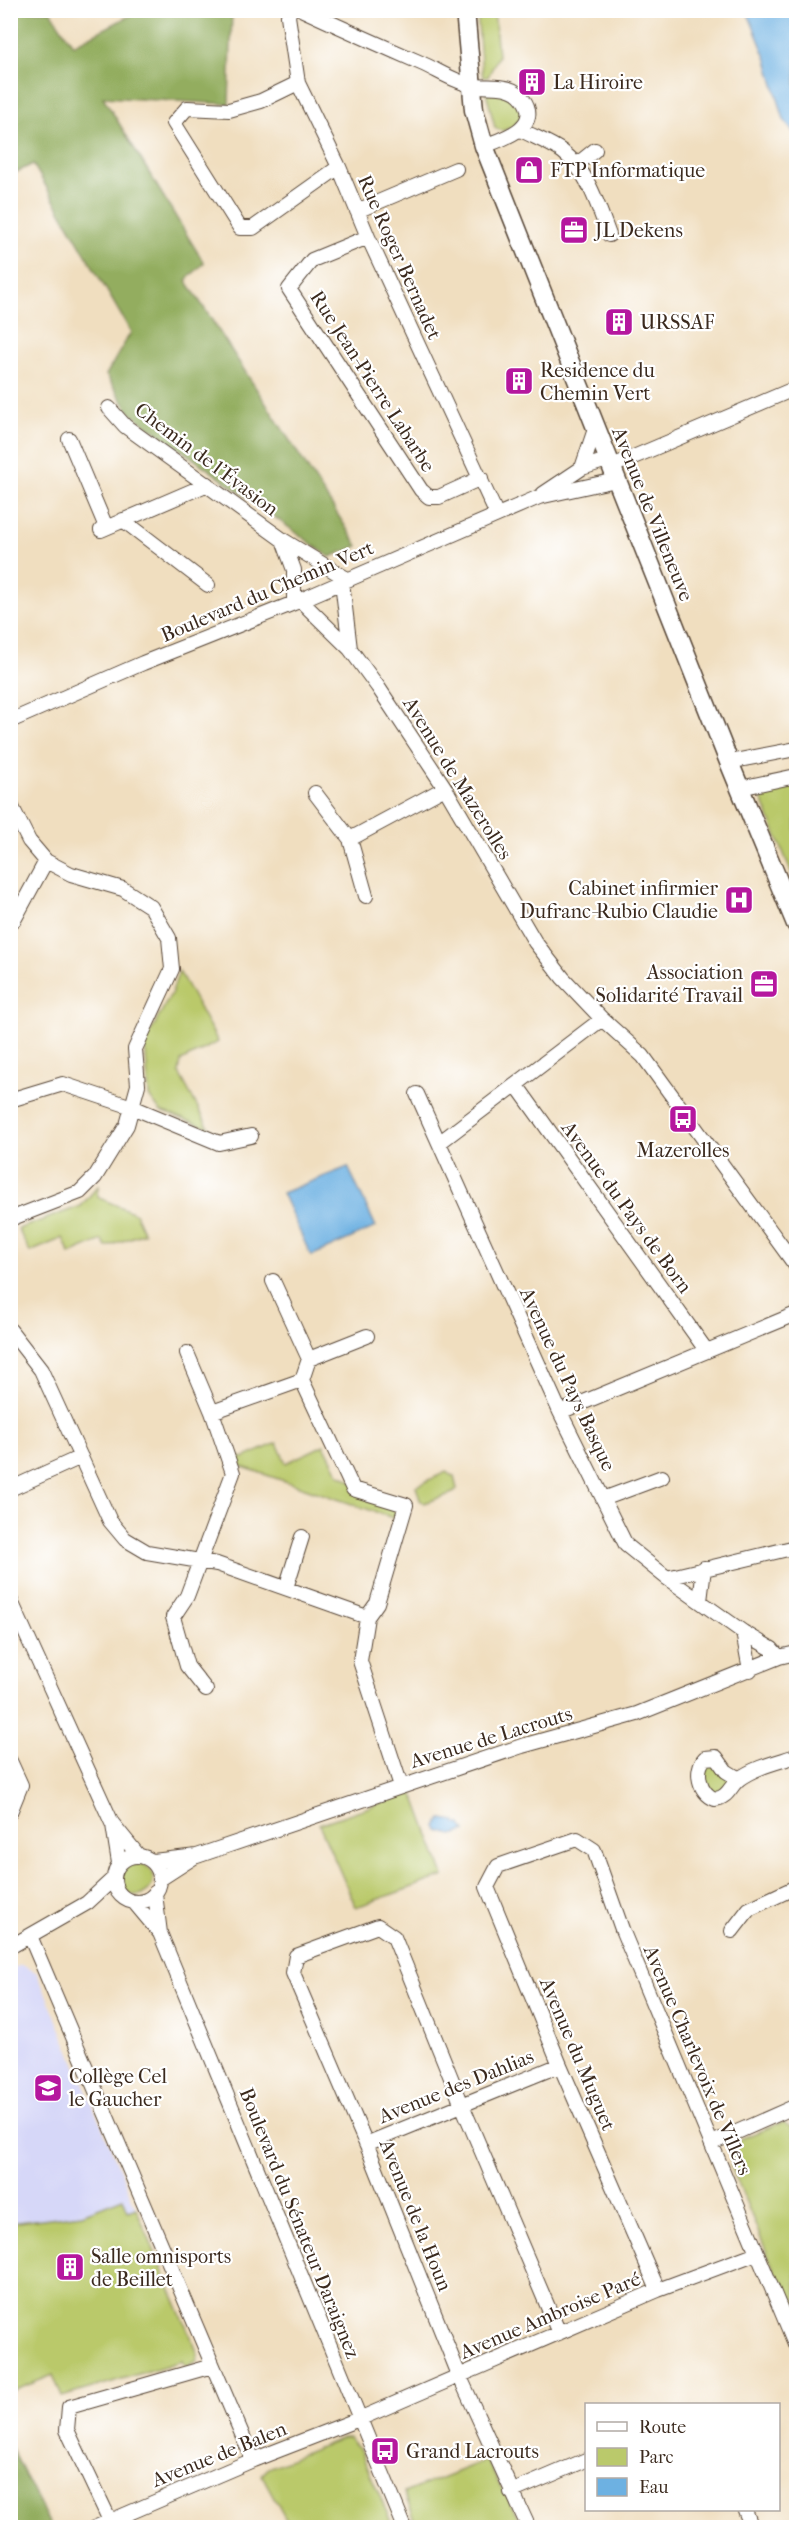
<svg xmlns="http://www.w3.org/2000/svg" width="807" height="2538" viewBox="0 0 807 2538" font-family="'IM FELL French Canon',serif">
  <rect width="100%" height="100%" fill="#fff"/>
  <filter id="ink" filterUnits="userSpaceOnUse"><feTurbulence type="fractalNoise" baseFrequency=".0167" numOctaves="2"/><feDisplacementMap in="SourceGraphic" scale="12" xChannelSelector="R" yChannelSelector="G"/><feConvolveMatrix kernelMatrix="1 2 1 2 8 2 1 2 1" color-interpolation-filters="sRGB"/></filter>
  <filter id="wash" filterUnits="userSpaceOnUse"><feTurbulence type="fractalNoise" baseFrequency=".008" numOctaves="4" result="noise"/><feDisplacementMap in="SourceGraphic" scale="24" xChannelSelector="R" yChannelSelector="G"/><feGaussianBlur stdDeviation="1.35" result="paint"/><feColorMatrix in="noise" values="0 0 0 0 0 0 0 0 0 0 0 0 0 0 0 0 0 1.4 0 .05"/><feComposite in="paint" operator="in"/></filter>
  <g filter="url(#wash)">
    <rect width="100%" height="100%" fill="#f0debf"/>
    <path fill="#d6d7f8" d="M22,1965L37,1973L136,2208L128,2212L123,2199L82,2214L11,2223L10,1969Z"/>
    <path fill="#bac96b" stroke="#7a7a44" stroke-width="1.5" d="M477,11H494L498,56L488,77H483L482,72Z
      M501,90L522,104C522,121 517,126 502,131L495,128L486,92Z
      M796,779V884L757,787Z
      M179,971L218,1042L181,1061L179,1073L209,1128L160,1111L149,1096L145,1043L172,992Z
      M99,1185L97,1193L99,1198L135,1213L144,1233L106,1247L102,1240L70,1254L63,1238L30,1252L18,1229L81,1206Z
      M277,1443L286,1463L324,1445L339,1474L395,1506L396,1519L243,1467L235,1456L243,1458Z
      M446,1472L454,1477L457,1489L453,1493L424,1503L420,1500L416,1486Z
      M710,1759L733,1780L715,1797L701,1773Z
      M413,1792L444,1876L356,1907L319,1824Z
      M121 1879a16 16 0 1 1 32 0a16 16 0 1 1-32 0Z
      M783,2122L792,2128L796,2138V2323L731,2166V2148L740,2139Z
      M123,2198L128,2211L136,2208L198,2354L197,2361L185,2367L182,2361L62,2397L53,2375L11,2392V2223L82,2214Z
      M342,2438H349L359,2448L393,2527H290L262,2475L266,2469Z
      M486,2460L523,2527H418L404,2493Z"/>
    <path fill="#93ad5f" stroke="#676c3e" stroke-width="1.5" d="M11,11H50L73,45L139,11H232L229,104L103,97L204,263L186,280L358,546L330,557L130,413L106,375L131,332L33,164L11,175Z
      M11,2449H12L51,2527H11Z"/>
    <path fill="#6db1e2" stroke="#546e80" stroke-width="1.5" d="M747,11H796V135L784,120L767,60Z
      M348,1167L376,1227L311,1256L282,1193Z
      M442,1819L455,1821L456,1824H460L465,1831L453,1835L438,1831L436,1826Z"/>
  </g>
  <g filter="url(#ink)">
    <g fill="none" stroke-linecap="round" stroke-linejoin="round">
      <g stroke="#564536" stroke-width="16">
        <path id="minor" d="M290,10L288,16L298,83L339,167L368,237L497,515
          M303,10C342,28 382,46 421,63C437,70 455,82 471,85C489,89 511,82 523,99C543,127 502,139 484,146
          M298,83L261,101L229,110L187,108L174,123L240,228H253L339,167
          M521,130C534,137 551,143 563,152C588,171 598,206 609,235
          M575,166L595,150
          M357,211L456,169
          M368,237L312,260L289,289L421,490L429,497H439L481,478
          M109,408L125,426L283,540L347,579
          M69,439L106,527
          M610,467L796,388
          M582,468L595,429
          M543,494L582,468L607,460
          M123,520L208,585
          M101,530L208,484
          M283,540L294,570V603
          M342,582L350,649
          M300,600L350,649L378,687L445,788L535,942L563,978L602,1019L643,1056L796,1266
          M10,721L143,663L294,603L539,497L616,480
          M729,762L796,749
          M740,788L796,776
          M315,793L350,839L445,788
          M10,803L29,841L46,861L71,874L123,889L151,907L169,938L172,969L135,1049L138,1085L127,1125L95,1177L80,1192L10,1219
          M350,839L366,896
          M14,920L46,861
          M517,1086L706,1350
          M417,1094L560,1412L626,1545L667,1578L743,1632L772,1649L779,1657
          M10,1100L63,1084L132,1107L219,1143L251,1136
          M439,1143L602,1019
          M273,1281L309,1359L302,1380
          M10,1330L41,1370L110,1521L125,1539L147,1552L217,1564L367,1617
          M187,1353L212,1412L233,1473L187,1596L173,1617L187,1666L206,1690
          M309,1359L367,1336
          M212,1412L302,1380L353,1489L406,1505L377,1603L367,1617L360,1661L401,1786
          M560,1412L796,1314
          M10,1489L81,1457
          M603,1499L662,1477
          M667,1578L796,1547
          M286,1588L302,1537
          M10,1599L112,1823L138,1855
          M700,1601L704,1568
          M743,1632L750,1670
          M10,1761L21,1785L10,1812
          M739,1779L726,1771L716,1757L705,1758C694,1770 699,1793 715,1799C728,1798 730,1786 739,1779C755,1767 778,1762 796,1756
          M113,1825L119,1863
          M114 1879a23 23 0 1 1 46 0a23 23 0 1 1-46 0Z
          M153,1861L197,1856L522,1746L637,1714L779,1657L796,1653
          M160,1879L194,1857
          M155,1894L160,1933L405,2528
          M134,1902L160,1933
          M732,1931L749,1909L796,1887
          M30,1936L253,2460
          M10,1947L87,1903L113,1879
          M712,2143L796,2106
          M366,2144L560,2065
          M658,2290L560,2065L487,1887L498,1866L577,1839L594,1850L623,1932L796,2346
          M511,2492L586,2460
          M745,2510L752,2528
          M113,2527L67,2430L69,2407L212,2366
          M94,2528L253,2460L359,2419L658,2290L757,2253
          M529,2528L459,2375L370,2153L293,1973L296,1956L378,1926L394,1937L462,2105L559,2333"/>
      </g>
      <g stroke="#564536" stroke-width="21">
        <path id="major" d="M465,10L474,110L484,146L729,762L796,924"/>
      </g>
      <use href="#minor" stroke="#fff" stroke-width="14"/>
      <use href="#major" stroke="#fff" stroke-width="18"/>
    </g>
  </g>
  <defs>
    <g id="building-square" transform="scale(1.5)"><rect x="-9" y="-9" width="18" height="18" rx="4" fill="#b5179e" stroke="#fff"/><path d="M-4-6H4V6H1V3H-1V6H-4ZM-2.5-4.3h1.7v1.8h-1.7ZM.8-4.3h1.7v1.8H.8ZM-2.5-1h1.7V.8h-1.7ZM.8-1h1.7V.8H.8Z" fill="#fff"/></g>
    <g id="shop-square" transform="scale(1.5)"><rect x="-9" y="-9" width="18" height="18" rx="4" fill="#b5179e" stroke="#fff"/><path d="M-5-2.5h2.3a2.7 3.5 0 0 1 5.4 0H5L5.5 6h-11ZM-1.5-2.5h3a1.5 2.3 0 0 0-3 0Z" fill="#fff"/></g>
    <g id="office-square" transform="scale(1.5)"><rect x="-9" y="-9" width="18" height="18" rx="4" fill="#b5179e" stroke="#fff"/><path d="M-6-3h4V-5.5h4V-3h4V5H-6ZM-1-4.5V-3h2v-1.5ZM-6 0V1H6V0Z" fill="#fff"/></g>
    <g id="hospital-square" transform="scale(1.5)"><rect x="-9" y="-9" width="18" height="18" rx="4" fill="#b5179e" stroke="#fff"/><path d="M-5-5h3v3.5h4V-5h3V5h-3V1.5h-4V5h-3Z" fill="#fff"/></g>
    <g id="bus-square" transform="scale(1.5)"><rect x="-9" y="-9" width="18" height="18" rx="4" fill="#b5179e" stroke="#fff"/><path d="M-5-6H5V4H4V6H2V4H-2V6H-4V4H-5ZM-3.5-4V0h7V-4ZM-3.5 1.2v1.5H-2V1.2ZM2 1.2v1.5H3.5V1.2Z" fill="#fff"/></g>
    <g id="school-square" transform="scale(1.5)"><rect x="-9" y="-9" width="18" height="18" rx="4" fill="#b5179e" stroke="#fff"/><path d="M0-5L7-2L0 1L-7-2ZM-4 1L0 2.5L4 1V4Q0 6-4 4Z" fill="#fff"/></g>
  </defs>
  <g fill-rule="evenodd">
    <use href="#building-square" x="532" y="82"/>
    <use href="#shop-square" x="529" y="170"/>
    <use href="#office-square" x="574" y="230"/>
    <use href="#building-square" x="619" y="322"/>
    <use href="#building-square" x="519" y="381"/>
    <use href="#hospital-square" x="739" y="900"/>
    <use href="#office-square" x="764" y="984"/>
    <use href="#bus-square" x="683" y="1119"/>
    <use href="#school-square" x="48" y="2088"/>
    <use href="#building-square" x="70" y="2267"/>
    <use href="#bus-square" x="385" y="2451"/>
  </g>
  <g text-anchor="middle" stroke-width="4.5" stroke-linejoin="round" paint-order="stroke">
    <g font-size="20" fill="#3b2a1e" stroke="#fff" text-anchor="start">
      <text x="553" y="89">La Hiroire</text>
      <text x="550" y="177">FTP Informatique</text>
      <text x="595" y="237">JL Dekens</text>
      <text x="640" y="329">URSSAF</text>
      <text x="540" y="377">Residence du<tspan x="540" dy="23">Chemin Vert</tspan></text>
      <text x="718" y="895" text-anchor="end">Cabinet infirmier<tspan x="718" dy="23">Dufranc-Rubio Claudie</tspan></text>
      <text x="743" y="979" text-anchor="end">Association<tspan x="743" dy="23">Solidarité Travail</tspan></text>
      <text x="683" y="1157" text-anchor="middle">Mazerolles</text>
      <text x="69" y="2083">Collège Cel<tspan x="69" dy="23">le Gaucher</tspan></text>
      <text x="91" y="2263">Salle omnisports<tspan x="91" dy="23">de Beillet</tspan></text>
      <text x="406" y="2458">Grand Lacrouts</text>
    </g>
    <g font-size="20" fill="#3b2a1e" stroke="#fff">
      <text transform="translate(400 257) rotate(66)" y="7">Rue Roger Bernadet</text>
      <text transform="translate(373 381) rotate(57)" y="7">Rue Jean-Pierre Labarbe</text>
      <text transform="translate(207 459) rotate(37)" y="7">Chemin de l'Évasion</text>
      <text transform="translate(653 514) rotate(68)" y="7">Avenue de Villeneuve</text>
      <text transform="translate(267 591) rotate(-23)" y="7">Boulevard du Chemin Vert</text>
      <text transform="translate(458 778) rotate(58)" y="7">Avenue de Mazerolles</text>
      <text transform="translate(627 1207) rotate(54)" y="7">Avenue du Pays de Born</text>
      <text transform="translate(568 1379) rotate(65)" y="7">Avenue du Pays Basque</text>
      <text transform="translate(491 1737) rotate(-17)" y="7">Avenue de Lacrouts</text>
      <text transform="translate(578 2054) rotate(67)" y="7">Avenue du Muguet</text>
      <text transform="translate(698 2060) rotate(67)" y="7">Avenue Charlevoix de Villers</text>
      <text transform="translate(456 2086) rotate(-22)" y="7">Avenue des Dahlias</text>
      <text transform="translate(416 2215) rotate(68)" y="7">Avenue de la Houn</text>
      <text transform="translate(300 2223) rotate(68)" y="7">Boulevard du Sénateur Daraignez</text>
      <text transform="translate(550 2315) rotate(-23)" y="7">Avenue Ambroise Paré</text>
      <text transform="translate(219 2454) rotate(-22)" y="7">Avenue de Balen</text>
    </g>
  </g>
  <rect width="807" height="2538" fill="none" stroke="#fff" stroke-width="36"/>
  <rect x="585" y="2403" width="195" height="108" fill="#ffffff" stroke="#b1aaa5" stroke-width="1.5"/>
  <rect x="597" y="2422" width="30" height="9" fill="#ffffff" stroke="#b1aaa5" stroke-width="1.5"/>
  <text x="639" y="2433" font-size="18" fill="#3b2a1e">Route</text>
  <rect x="597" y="2448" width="30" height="18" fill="#bac96b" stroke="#b1aaa5" stroke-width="1.5"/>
  <text x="639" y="2463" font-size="18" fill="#3b2a1e">Parc</text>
  <rect x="597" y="2478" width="30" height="18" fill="#6db1e2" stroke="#b1aaa5" stroke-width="1.5"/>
  <text x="639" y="2493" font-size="18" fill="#3b2a1e">Eau</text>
</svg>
